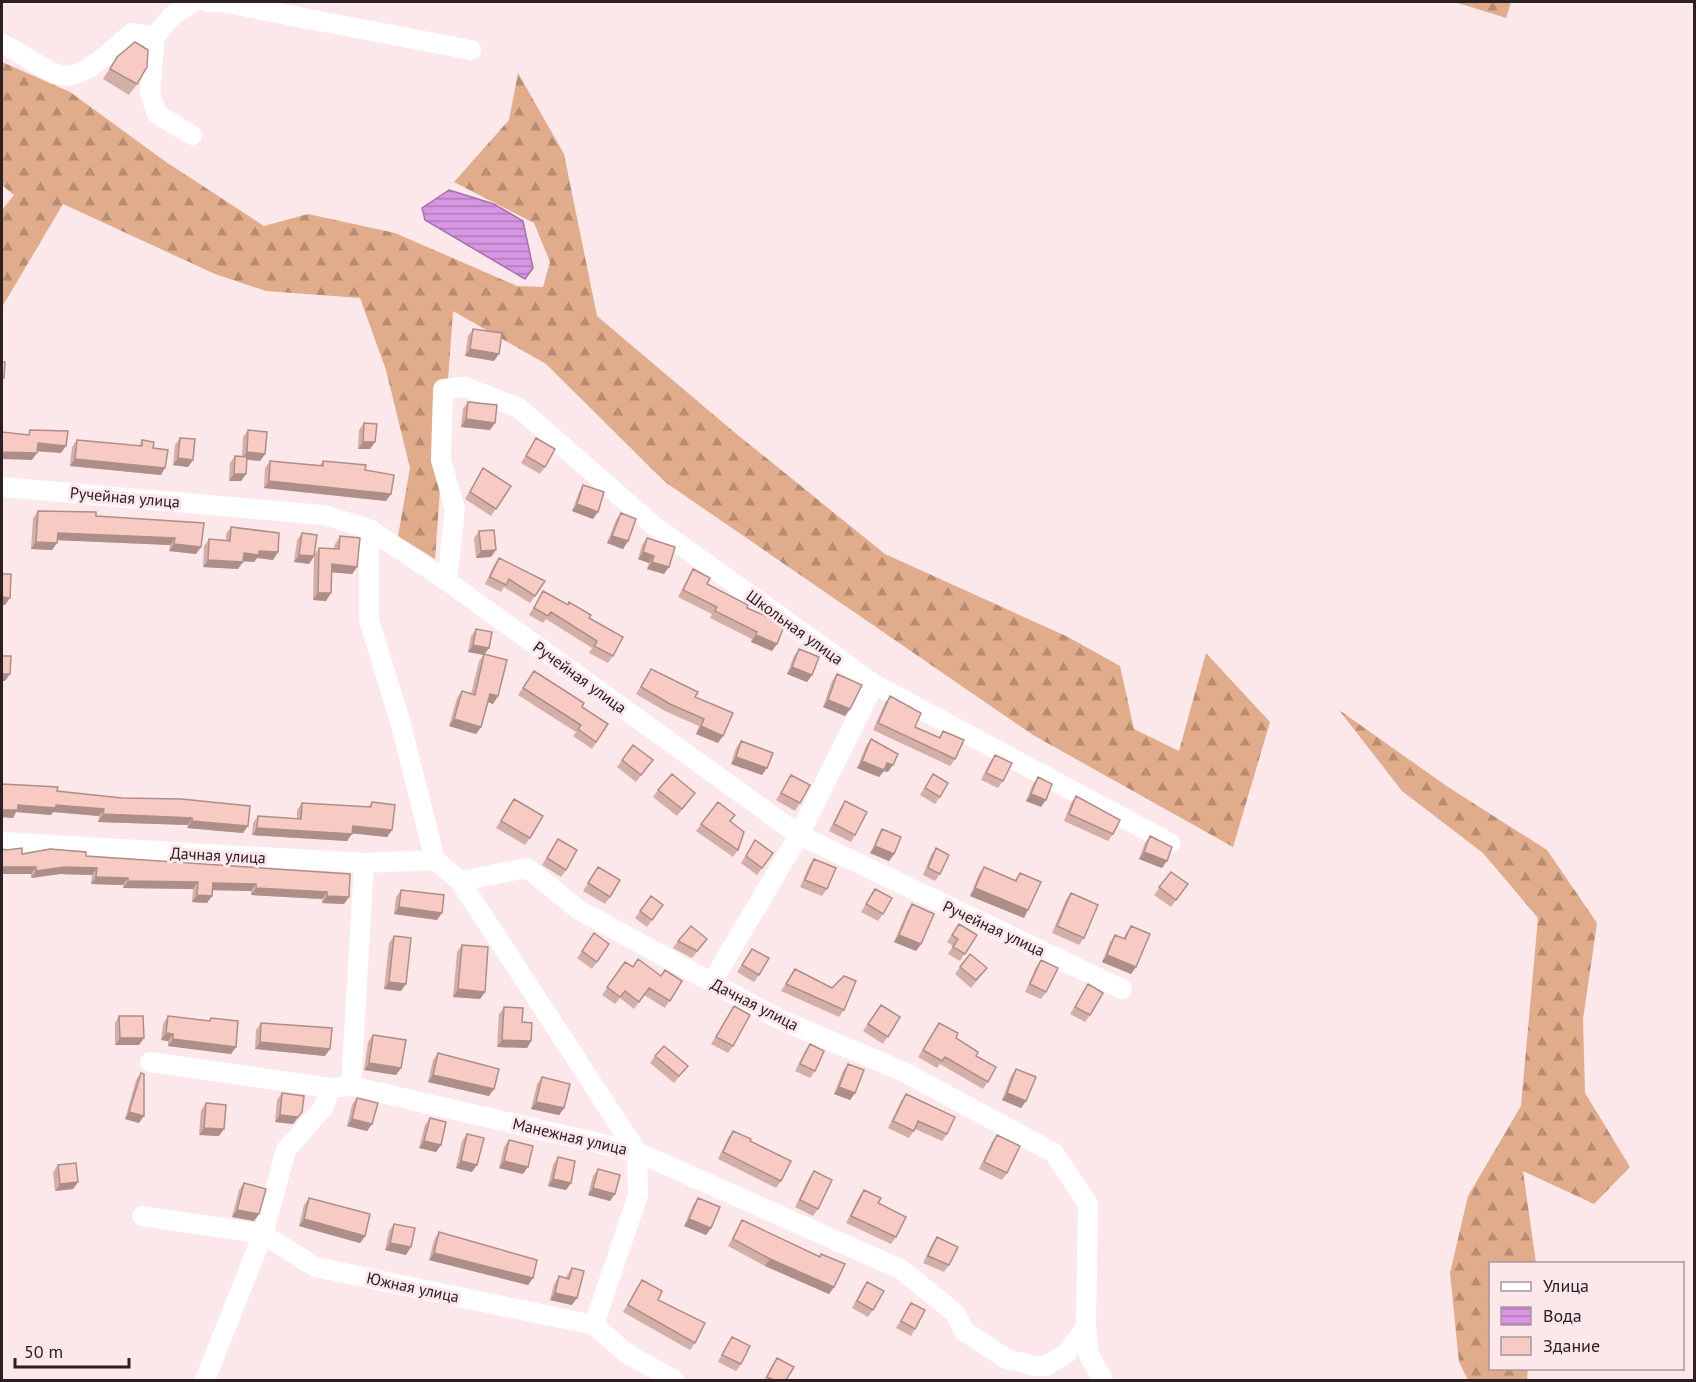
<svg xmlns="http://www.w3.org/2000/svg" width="1696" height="1382" viewBox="0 0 1696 1382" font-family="'PT Sans',sans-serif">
  <defs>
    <pattern id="forest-firs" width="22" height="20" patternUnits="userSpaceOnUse" patternTransform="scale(1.5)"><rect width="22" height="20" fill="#e1ac8b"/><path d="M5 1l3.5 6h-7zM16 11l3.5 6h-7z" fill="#b78c71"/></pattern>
    <pattern id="water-rules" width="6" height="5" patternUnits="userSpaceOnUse" patternTransform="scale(1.5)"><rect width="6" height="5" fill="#d796e4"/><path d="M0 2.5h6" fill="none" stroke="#af7ab8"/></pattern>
  </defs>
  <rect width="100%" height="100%" fill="#fce7ea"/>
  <path fill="url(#forest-firs)" d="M1455,2H1511L1506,18Z
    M2,62L70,92L166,162L264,226L308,214L395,233L517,286L543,287L550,262L534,223L454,182L509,120L518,73L564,154L597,316L734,432L885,554L1068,637L1120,666L1134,729L1179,751L1206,653L1270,722L1233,847L1033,735L665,482L546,364L453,311L435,559L398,536L410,468L386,370L360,298L266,291L215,274L63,204L2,307V210L14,195L2,185Z
    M1339,710L1448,787L1547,850L1597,923L1583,1019L1585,1093L1630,1167L1594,1204L1523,1171L1536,1263L1490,1264V1368L1528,1369L1527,1380H1468L1459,1362L1450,1273L1468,1196L1521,1106L1538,918L1483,853L1402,791Z"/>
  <path fill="url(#water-rules)" stroke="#a473aa" stroke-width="1.5" d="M449,190L494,204L523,221L533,268L525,279L425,220L422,208Z"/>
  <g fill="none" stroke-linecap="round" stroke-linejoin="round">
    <path stroke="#fff" stroke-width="20" d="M207,2H220L471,50
      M155,36L150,94L157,114L192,135
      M2,44C20,52 37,66 56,74C81,84 113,48 132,33L155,36L172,16L193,2
      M2,487L324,515L369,529L447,581L799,835L1122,989
      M369,529V620L400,721L435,860L460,881L637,1152L638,1195L594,1325
      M447,581L455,509L441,460L443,389L465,387L519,408L653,525L874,684L1170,843
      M2,842L364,863L435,860
      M460,881L527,868L579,910L777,1018L904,1072L1054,1153L1088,1204L1086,1327L1089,1355L1103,1380
      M712,982L799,835L874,684
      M150,1062L331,1088L351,1086L637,1152L902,1270L955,1313L964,1331L1007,1359L1035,1366H1046L1067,1353L1086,1327
      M351,1086L364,863
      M142,1216L263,1234L315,1267L594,1325L626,1353L674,1380
      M205,1380L263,1234L286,1150L323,1108L331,1088"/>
  </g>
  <path fill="#d4afa8" d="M117,57L137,84L129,95L103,79Z
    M473,329L494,361L465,356L468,336Z
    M468,402L490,430L461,427L463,409Z
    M364,423L375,442L370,449H358L359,430Z
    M248,430L265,454L260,461L247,460L246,474L241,481H229L230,463L235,456L242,457L243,437Z
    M180,438L193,460L188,467L173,465L175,445Z
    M536,438L545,467L540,474L521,463Z
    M77,440L139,446L142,440L153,448L161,475L70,466L72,447Z
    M270,461L320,465L323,461L365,470L391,494L386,501L264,488L265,468Z
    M483,468L511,486L491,516L465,499Z
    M583,485L593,519L572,511L579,492Z
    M38,511L96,516L204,523L196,554L169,551L170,545L57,540L52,550L31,549L33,518Z
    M621,513L628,541L623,549L607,543L616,520Z
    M231,527L278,552L273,560L257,558L254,562L243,561L238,569L203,567L204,546L209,539L226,540V534Z
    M479,531L491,557L476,558L474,538Z
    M302,533L314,555L319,548H334L335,544L340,536L357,567L352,574L331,572L326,601L313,600L314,557L309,564L294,562L297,540Z
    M647,538L664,574L647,569L649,563L638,559L642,545Z
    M499,558L545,581L530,603L504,587L501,592L485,584L494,565Z
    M693,569L707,584L747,608L772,651L751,642L752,639L710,618L712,614L678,597L689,576Z
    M543,591L589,618L613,656L608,663L589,653L592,648L546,619L543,623L529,615Z
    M476,629L498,696L493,704L488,702L481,727L476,734L449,726L457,698L462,691L471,694L479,661L484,655L468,652L471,636Z
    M799,649L812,675L807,682L787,674L794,656Z
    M651,669L695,697L718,743L696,734L699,726L665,711L636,694Z
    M534,671L582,707L608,724L592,749L573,736L576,732L518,695Z
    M837,674L850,709L845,716L823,707L832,681Z
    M890,696L915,727L938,738L943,731L955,759L950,766L873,730L885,703Z
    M871,739L888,772L884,771L879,777L857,768L866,746Z
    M741,741L762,775L731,764L736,748Z
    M633,745L653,760L636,782L617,767Z
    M995,755L1003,781L998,788L981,780L990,762Z
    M933,774L940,797L935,804L920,795Z
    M791,775L800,803L795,811L776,800Z
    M1038,777L1041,807L1026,801L1033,784Z
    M658,790L690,800L677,816L653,797Z
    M57,791L122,798L243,833L187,828L188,825L98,822L99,816L53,812L51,815L16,812L13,818L2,817Z
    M1076,796L1113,834L1108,841L1064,821L1071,803Z
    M514,799L530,838L525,845L496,828Z
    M845,801L855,835L851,842L829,831L840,809Z
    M372,802L392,830L387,837L352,833L347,841L252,835L253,823L258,816L297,819V810L302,803L368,807Z
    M718,802L730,821L738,850L733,857L696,831Z
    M882,829L894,854L889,861L870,853L878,836Z
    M1150,836L1162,868L1139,859L1145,843Z
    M558,839L566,870L561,877L542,865Z
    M755,840L773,853L757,875L741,863Z
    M936,848L940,874L935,881L923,875L931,855Z
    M2,849L22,854L86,856L350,874L344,904L322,903V899L251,895V891L212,890L207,903L192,902L193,889L123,888V885L91,884L92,875L60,874L31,878V874H2Z
    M814,859L827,889L822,896L800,887L809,866Z
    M598,867L610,897L605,904L583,891Z
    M984,867L1015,880L1020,873L1024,918L970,896L979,874Z
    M1171,872L1188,884L1171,907L1154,895Z
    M875,889L883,914L878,921L861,912Z
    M401,890L437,920L394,914L396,897Z
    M1071,893L1084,938L1079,945L1052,933L1066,900Z
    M651,896L663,905L647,927L635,918Z
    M912,904L921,944L916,951L894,942L907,911Z
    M959,924L977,935L960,961L948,954L953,946L947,942Z
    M1131,926L1136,967L1131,974L1102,962L1110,942L1115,935L1123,939L1126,933Z
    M594,933L609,944L592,969L577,958Z
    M394,936L401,991L384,989L389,943Z
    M678,941L702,946L692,958L673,948Z
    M462,945L485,992L480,999L453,997L457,952Z
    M752,949L759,975L754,982L737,972Z
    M1041,960L1046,992L1041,999L1025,992L1036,967Z
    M625,962L633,967L682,981L665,1008L644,995L634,1009L620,998L615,1004L602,995Z
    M960,967L987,968L971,988L955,974Z
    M795,969L844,1010L839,1017L781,991Z
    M1088,984L1090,1015L1085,1022L1070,1014Z
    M881,1005L900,1017L883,1044L863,1031Z
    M734,1006L733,1046L728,1053L711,1044Z
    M504,1007L522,1022L531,1041L527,1048L497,1047L499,1014Z
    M119,1016L139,1045H115V1023Z
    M168,1016L209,1021L211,1018L236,1047L231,1054L168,1046V1041L161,1040L163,1024Z
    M261,1023L325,1056L255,1049L256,1030Z
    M939,1023L976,1056L988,1082L983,1089L940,1064L937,1068L918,1057Z
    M373,1035L401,1068L396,1075L364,1070L368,1042Z
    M810,1044L815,1071L810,1078L795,1071L805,1051Z
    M438,1053L489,1096L428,1082L433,1060Z
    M655,1056L688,1066L674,1083L650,1063Z
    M848,1064L855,1093L850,1100L834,1094L843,1071Z
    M1016,1069L1026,1101L1021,1108L1002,1100L1011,1076Z
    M141,1073L139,1123L125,1119L136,1080Z
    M542,1077L564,1108L559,1115L531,1109L537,1084Z
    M282,1093L297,1119L293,1124L275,1122L277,1100Z
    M906,1094L947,1134L942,1141L915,1129L909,1138L888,1128L901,1101Z
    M357,1098L372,1124L367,1131L347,1126L352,1105Z
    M206,1103L219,1136L199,1135L201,1110Z
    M430,1118L441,1145L436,1152L419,1148L425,1125Z
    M733,1131L750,1141L781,1181L776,1188L718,1159L728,1138Z
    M467,1134L472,1172L456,1168L462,1141Z
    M997,1135L1007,1173L1002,1180L979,1169L992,1142Z
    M509,1140L523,1174L499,1168L504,1147Z
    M558,1157L571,1183L566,1190L548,1186L553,1165Z
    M58,1165L78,1182L73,1189L55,1191L53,1172Z
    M598,1169L610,1201L588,1195L593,1176Z
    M814,1171L818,1209L813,1216L795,1207L809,1178Z
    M244,1183L259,1214L254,1221L232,1217L239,1190Z
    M864,1190L878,1203L896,1237L891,1244L846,1223L859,1197Z
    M309,1198L365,1236L360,1243L299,1226L304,1205Z
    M698,1198L711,1228L706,1235L684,1226L693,1205Z
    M742,1220L819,1257L821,1254L834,1287L829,1294L765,1266L728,1246L738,1227Z
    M394,1224L406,1255L385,1250L389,1231Z
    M439,1232L533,1278L528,1285L429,1260L434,1240Z
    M937,1237L949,1265L944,1272L923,1263L932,1244Z
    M572,1268V1305L550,1300L554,1284L559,1276L566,1278L567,1275Z
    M642,1280L695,1343L690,1350L623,1312L637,1287Z
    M867,1282L873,1310L868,1317L852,1308L862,1289Z
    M911,1303L915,1329L911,1336L896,1328Z
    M732,1337L741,1364L736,1371L718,1362L727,1344Z
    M777,1358L786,1380H764L772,1365Z"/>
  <path fill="#ad8e88" d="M470,349L499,354L494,361L465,356Z
    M466,419L495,423L490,430L461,427Z
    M363,442H375L370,449H358Z
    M38,443L66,446L61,453L33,451Z
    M2,452L37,453L32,460L2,459Z
    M247,452L265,454L260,461L242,459Z
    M178,458L193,460L188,467L173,465Z
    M75,459L165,468L161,475L70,466Z
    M234,474H246L241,481H229Z
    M269,481L391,494L386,501L264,488Z
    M577,504L598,512L593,519L572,511Z
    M58,533L175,538L170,545L53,540Z
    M612,536L628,541L623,549L607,543Z
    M36,542L57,543L52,550L31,549Z
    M174,544L201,547L196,554L169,551Z
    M496,550L491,557L476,558L481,551Z
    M259,551L278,552L273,560L257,558L254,562L239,561L244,553Z
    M643,552L654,556L649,563L638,559Z
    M299,555L314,556L309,564L294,562Z
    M208,560L243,562L238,569L203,567Z
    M652,562L669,567L664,574L647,569Z
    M332,564L357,567L352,574L327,572Z
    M318,593H331L326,601L313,600Z
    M2,597L10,598L5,605H2Z
    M756,635L777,644L772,651L751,642Z
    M473,645L489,648L484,655L468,652Z
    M792,667L812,675L807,682L787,674Z
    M2,674H10L5,681H2Z
    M490,694L498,696L493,704L485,701Z
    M828,700L850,709L845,716L823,707Z
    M454,719L481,727L476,734L449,726Z
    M701,726L723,736L718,743L696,734Z
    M736,757L767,768L762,775L731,764Z
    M862,761L887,763L893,765L888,772L884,771L879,777L857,768Z
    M1031,794L1046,800L1041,807L1026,801Z
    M18,805H56L104,809L99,816L53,812L51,815L16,812L13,818L2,817V810Z
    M103,814L192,818L188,825L98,822Z
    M192,821L248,826L243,833L187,828Z
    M353,826L392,830L387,837L348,833Z
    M257,828L352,834L347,841L252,835Z
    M875,846L894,854L889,861L870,853Z
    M1144,852L1167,861L1162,868L1139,859Z
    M2,867H36L31,874H2Z
    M65,867L97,868L92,875L60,874L31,878L36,871Z
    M96,877L128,878L123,885L91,884Z
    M128,881L198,882L193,889L123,888Z
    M213,883L256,884L251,891L208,890Z
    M256,888L327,892L322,899L251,895Z
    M975,888L1028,910L1024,918L970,896Z
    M197,895L212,896L207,903L192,902Z
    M327,896L349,897L344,904L322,903Z
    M399,907L442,913L437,920L394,914Z
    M899,935L921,944L916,951L894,942Z
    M1107,955L1136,967L1131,974L1102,962Z
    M389,982L406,984L401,991L384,989Z
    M458,989L485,992L480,999L453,997Z
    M166,1033L173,1034L168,1041L161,1040Z
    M120,1038H144L139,1045H115Z
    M173,1039L236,1047L231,1054L168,1046Z
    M502,1040L531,1041L527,1048L497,1047Z
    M260,1042L330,1049L325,1056L255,1049Z
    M369,1063L401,1068L396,1075L364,1070Z
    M433,1075L494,1089L489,1096L428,1082Z
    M839,1087L855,1093L850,1100L834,1094Z
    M1007,1093L1026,1101L1021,1108L1002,1100Z
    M536,1102L564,1108L559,1115L531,1109Z
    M129,1112L144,1116L139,1123L125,1119Z
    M302,1112L293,1124L275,1122L280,1115Z
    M352,1119L372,1124L367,1131L347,1126Z
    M204,1128L224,1129L219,1136L199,1135Z
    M424,1141L441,1145L436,1152L419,1148Z
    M461,1161L477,1165L472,1172L456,1168Z
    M504,1161L528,1167L523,1174L499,1168Z
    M553,1179L571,1183L566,1190L548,1186Z
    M78,1182L73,1189L55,1191L60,1184Z
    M593,1188L615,1194L610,1201L588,1195Z
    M237,1210L259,1214L254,1221L232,1217Z
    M304,1219L365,1236L360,1243L299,1226Z
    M689,1219L711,1228L706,1235L684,1226Z
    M390,1243L411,1247L406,1255L385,1250Z
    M434,1253L533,1278L528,1285L429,1260Z
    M770,1259L834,1287L829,1294L765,1266Z
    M555,1293L577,1298L572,1305L550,1300Z"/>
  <path fill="#f7cbc3" stroke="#ad8e88" stroke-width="1.5" d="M135,42L148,50L147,67L137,84L110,69L117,57Z
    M473,329L502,333L499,354L470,349Z
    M2,362H5L4,378H2Z
    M468,402L497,405L495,423L466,419Z
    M364,423L377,424L375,442H363Z
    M30,430L68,431L66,446L38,443L37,453L2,452V432L29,435Z
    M248,430L267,432L265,454L247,452Z
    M180,438L195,439L193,460L178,458Z
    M536,438L555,449L545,467L526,456Z
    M77,440L142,446V440L154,442L153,448L168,450L165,468L75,459Z
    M235,456L247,457L246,474H234Z
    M270,461L323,466V461L366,465L365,470L394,475L391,494L269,481Z
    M483,468L511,486L496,509L470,492Z
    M583,485L604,492L598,512L577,504Z
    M38,511L96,512V516L204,523L201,547L174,544L175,538L58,533L57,543L36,542Z
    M621,513L636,519L628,541L612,536Z
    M231,527L279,533L278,552L259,551V555L244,553L243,562L208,560L209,539L230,541Z
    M494,530L496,550L481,551L479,531Z
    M302,533L317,535L314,556L299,555Z
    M340,536L360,538L357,567L332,564L331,593H318L319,548L339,549Z
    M647,538L675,547L669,567L652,562L654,556L643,552Z
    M499,558L545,581L535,596L509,579L506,585L490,577Z
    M693,569L710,578L707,584L748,605L747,608L785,624L777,644L756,635L757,632L715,611L717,607L683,590Z
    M2,574H11L10,598L2,597Z
    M543,591L568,605L569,602L591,615L589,618L623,637L613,656L594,646L597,641L551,612L548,616L534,608Z
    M476,629L492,632L489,648L473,645Z
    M799,649L819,657L812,675L792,667Z
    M484,654L507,660L498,696L490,694L481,727L454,719L462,691L475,695Z
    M2,656H11L10,674H2Z
    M651,669L698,692L695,697L733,713L723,736L701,726L704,719L670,704L641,687Z
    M534,671L584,703L582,707L608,724L596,742L578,729L581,725L523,688Z
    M837,674L862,685L850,709L828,700Z
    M890,696L921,713L915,727L940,738L943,731L964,740L955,759L878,723Z
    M871,739L898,754L893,765L887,763L884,770L862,761Z
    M741,741L773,753L767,768L736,757Z
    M633,745L653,760L641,775L622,760Z
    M995,755L1012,763L1003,781L986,773Z
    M672,774L695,793L682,809L658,790Z
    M933,774L948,783L940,797L925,788Z
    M791,775L810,785L800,803L781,793Z
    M1038,777L1052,784L1046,800L1031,794Z
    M2,784L58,787L57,791L122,798L181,799L250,806L248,826L192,821V818L103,814L104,809L56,805V808L18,805V810H2Z
    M1076,796L1120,820L1113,834L1069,814Z
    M514,799L543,816L530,838L501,821Z
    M845,801L867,812L855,835L834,824Z
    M372,802L395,805L392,830L353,826L352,834L257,828L258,816L301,819L302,803L371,807Z
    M718,802L735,815L730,821L744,832L738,850L701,824Z
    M882,829L901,837L894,854L875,846Z
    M1150,836L1172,847L1167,861L1144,852Z
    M558,839L577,850L566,870L547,858Z
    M755,840L773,853L762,868L746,856Z
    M22,848V854L50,849L86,852V856L350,874L349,897L327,896V892L256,888V884L213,883L212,896L197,895L198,882L128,881V878L96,877L97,868L65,867L36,871V867H2V849L6,850Z
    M936,848L949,855L940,874L928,868Z
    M814,859L836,868L827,889L805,880Z
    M598,867L620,880L610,897L588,883Z
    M984,867L1016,881L1020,873L1041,882L1028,910L975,888Z
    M1171,872L1188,884L1176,900L1159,887Z
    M875,889L892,898L883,914L866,904Z
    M401,890L444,895L442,913L399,907Z
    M1071,893L1098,905L1084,938L1057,926Z
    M651,896L663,905L652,920L640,911Z
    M912,904L934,914L921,944L899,935Z
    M959,924L977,935L965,954L953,947L958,939L952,935Z
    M691,926L707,939L697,951L678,941Z
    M1131,926L1150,934L1136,967L1107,955L1115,935L1125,939Z
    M594,933L609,944L597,962L582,951Z
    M394,936L411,938L406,984L389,982Z
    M462,945L488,947L485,992L458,989Z
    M752,949L769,958L759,975L742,965Z
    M970,954L987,968L976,980L960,967Z
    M638,959L661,976L665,970L682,981L670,1001L649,988L639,1002L625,991L620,997L607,987L625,962L633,967Z
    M1041,960L1058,968L1046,992L1030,984Z
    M795,969L832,988L844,976L856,981L844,1010L786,984Z
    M1088,984L1103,993L1090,1015L1075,1007Z
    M881,1005L900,1017L888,1037L868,1024Z
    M734,1006L750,1015L733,1046L716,1037Z
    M504,1007L523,1008L522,1022L532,1023L531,1041L502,1040Z
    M119,1016H143L144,1038H120Z
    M168,1016L210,1021L211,1018L238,1021L236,1047L173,1039V1034L166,1033Z
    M261,1023L332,1028L330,1049L260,1042Z
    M939,1023L958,1033L956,1038L978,1052L976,1056L996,1067L988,1082L945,1057L942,1061L923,1050Z
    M373,1035L406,1040L401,1068L369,1063Z
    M810,1044L824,1051L815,1071L800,1064Z
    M664,1046L688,1066L679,1076L655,1056Z
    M438,1053L499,1069L494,1089L433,1075Z
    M848,1064L864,1070L855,1093L839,1087Z
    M1016,1069L1036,1077L1026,1101L1007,1093Z
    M141,1073L144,1074V1116L129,1112Z
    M542,1077L570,1084L564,1108L536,1102Z
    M282,1093L304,1096L302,1112L298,1117L280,1115Z
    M906,1094L955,1117L947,1134L918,1121L914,1131L893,1121Z
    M357,1098L378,1103L372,1124L352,1119Z
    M206,1103L226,1105L224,1129L204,1128Z
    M430,1118L446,1122L441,1145L424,1141Z
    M733,1131L751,1139L750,1141L791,1161L781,1181L723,1152Z
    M467,1134L484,1138L477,1165L461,1161Z
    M997,1135L1020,1146L1007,1173L984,1162Z
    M509,1140L533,1146L528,1167L504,1161Z
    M558,1157L575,1161L571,1183L553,1179Z
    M76,1163L78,1182L60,1184L58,1165Z
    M598,1169L620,1175L615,1194L593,1188Z
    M814,1171L832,1180L818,1209L800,1200Z
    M244,1183L266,1189L259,1214L237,1210Z
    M864,1190L881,1198L878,1203L906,1217L896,1237L851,1216Z
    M309,1198L370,1214L365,1236L304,1219Z
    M698,1198L720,1207L711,1228L689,1219Z
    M742,1220L820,1257L821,1254L845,1264L834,1287L770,1259L733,1239Z
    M394,1224L415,1228L411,1247L390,1243Z
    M439,1232L537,1260L533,1278L434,1253Z
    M937,1237L958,1247L949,1265L928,1256Z
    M572,1268L584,1271L577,1298L555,1293L559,1276L569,1279Z
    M642,1280L662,1291L658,1300L705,1323L695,1343L628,1305Z
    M867,1282L884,1291L873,1310L857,1301Z
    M911,1303L925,1310L915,1329L901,1321Z
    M732,1337L750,1346L741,1364L722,1355Z
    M777,1358L794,1367L786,1380H774L767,1377Z"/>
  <g text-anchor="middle" stroke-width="6" stroke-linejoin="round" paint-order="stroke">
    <g font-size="16" fill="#2c2022" stroke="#fce7ea">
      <text transform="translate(125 497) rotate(5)" y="6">Ручейная улица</text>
      <text transform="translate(795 627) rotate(36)" y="6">Школьная улица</text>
      <text transform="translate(580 677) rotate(36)" y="6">Ручейная улица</text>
      <text transform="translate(218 855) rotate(3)" y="6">Дачная улица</text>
      <text transform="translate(994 928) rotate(25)" y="6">Ручейная улица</text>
      <text transform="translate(755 1004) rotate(27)" y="6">Дачная улица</text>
      <text transform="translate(570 1136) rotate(13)" y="6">Манежная улица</text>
      <text transform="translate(413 1287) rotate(12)" y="6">Южная улица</text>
    </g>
  </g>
  <rect width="1696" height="1382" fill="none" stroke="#2c2022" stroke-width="6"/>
  <rect x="1489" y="1262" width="195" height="108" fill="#fce7ea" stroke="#a9979a" stroke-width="1.5"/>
  <rect x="1501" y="1282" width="30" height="9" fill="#ffffff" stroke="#a9979a" stroke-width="1.5"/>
  <text x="1543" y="1292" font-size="18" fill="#2c2022">Улица</text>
  <rect x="1501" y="1307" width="30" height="18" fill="url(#water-rules)" stroke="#a9979a" stroke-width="1.5"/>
  <text x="1543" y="1322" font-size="18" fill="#2c2022">Вода</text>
  <rect x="1501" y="1337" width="30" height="18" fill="#f7cbc3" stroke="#a9979a" stroke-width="1.5"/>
  <text x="1543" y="1352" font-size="18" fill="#2c2022">Здание</text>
  <path d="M15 1358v9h114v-9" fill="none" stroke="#2c2022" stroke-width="3"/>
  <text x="24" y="1358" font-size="18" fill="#2c2022" stroke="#fce7ea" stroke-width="4.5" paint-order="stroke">50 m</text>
</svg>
